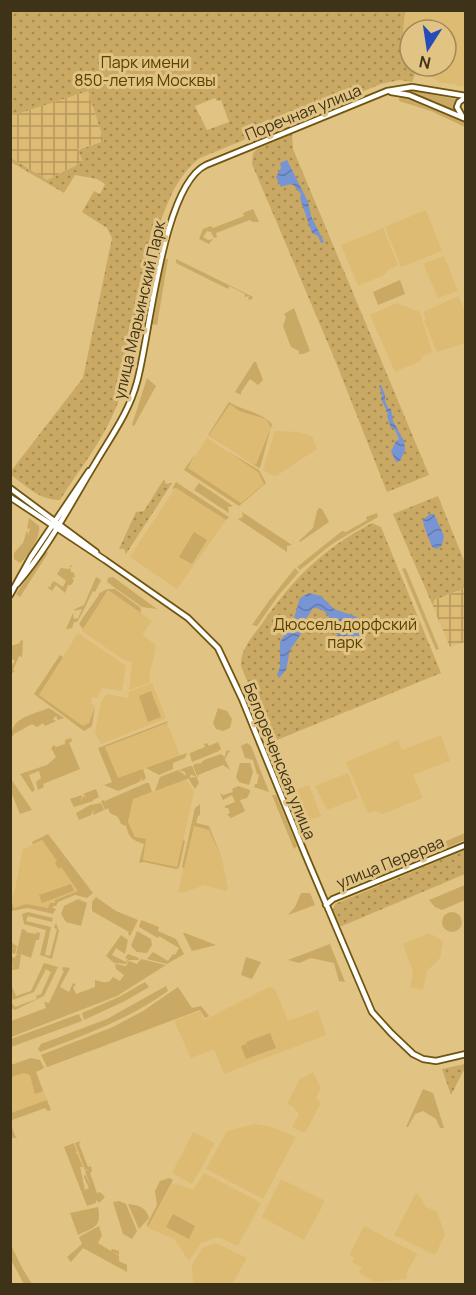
<svg xmlns="http://www.w3.org/2000/svg" width="476" height="1295" viewBox="0 0 476 1295" font-family="Manrope,sans-serif">
  <defs>
    <pattern id="industrial-grid" width="8" height="8" patternUnits="userSpaceOnUse" patternTransform="scale(1.5)"><rect width="8" height="8" fill="#ddbb73"/><path d="M0 4h8M4 0v8" fill="none" stroke="#b5995d"/></pattern>
    <pattern id="park-dots" width="8" height="8" patternUnits="userSpaceOnUse" patternTransform="scale(1.5)"><rect width="8" height="8" fill="#c9a964"/><path d="M2 2h.1M6 6h.1" fill="none" stroke="#a58a51" stroke-width="1.8" stroke-linecap="round"/></pattern>
    <pattern id="water-waves" width="16" height="10" patternUnits="userSpaceOnUse" patternTransform="scale(1.5)"><rect width="16" height="10" fill="#7794d5"/><path d="M0 5q4-4 8 0t8 0" fill="none" stroke="#6379ac"/></pattern>
  </defs>
  <rect width="100%" height="100%" fill="#e1c383"/>
  <path fill="#ddbb73" d="M406,11H465V86L457,87V84L440,83L431,77L432,75L414,71L413,66H446V30H410V56L406,48L403,28Z
    M426,210L442,251L401,267L385,227Z
    M383,228L398,265L389,269L384,275L358,286L341,245Z
    M444,256L458,291L438,298L424,266L425,263Z
    M459,296L465,313V343L437,352L424,320L426,319L423,312Z
    M397,303L420,312L432,352L423,356L420,361L395,372L370,315Z
    M230,404L239,411L266,419L271,428L256,464L254,465L209,435Z
    M275,431L298,432L312,436L317,449L276,476L269,474L263,470Z
    M207,438L258,472L264,484L241,503L188,468Z
    M175,488L226,520L177,589L130,557Z
    M108,590L152,621L142,635L156,645L149,678L151,682L129,690L132,662L124,660L82,631Z
    M78,633L126,666L122,691L102,688L97,698L92,697L91,704L94,705L89,723L83,726L39,695Z
    M152,683L166,718L101,744L95,733L101,702L107,694L128,698L129,692Z
    M167,723L180,756L118,779L105,747Z
    M441,735L450,761L413,775L423,798L382,814L374,811L368,813L346,762L398,740L402,750Z
    M348,773L358,798L327,810L315,786Z
    M186,779L194,792L177,868L143,860L146,840L135,837L128,822L133,799Z
    M309,785L321,816L302,823L290,792Z
    M193,826L209,830L223,864L228,888L226,891L204,885L183,893L178,892Z
    M42,840L57,861L55,863L59,868L61,867L78,891L56,900L55,903L48,908L26,904L14,908L11,899L15,889L23,849Z
    M429,933L443,941L440,958L427,971L423,990L410,987L413,972L403,944Z
    M269,987L275,989L288,1021L318,1010L326,1035L224,1074L214,1049L191,1058L174,1021L200,1011L204,1020Z
    M25,1070L36,1072L47,1100L11,1114V1075Z
    M313,1072L321,1088L316,1098L321,1103L305,1133L292,1127L299,1114L293,1107L287,1104L300,1079Z
    M255,1124L272,1127L296,1137L263,1199L206,1169L227,1131Z
    M193,1132L215,1143L192,1184L172,1173Z
    M204,1173L261,1203L238,1246L218,1237L201,1243L189,1261L174,1239L148,1228L172,1184L180,1185L193,1190Z
    M281,1179L325,1201L304,1240L262,1217Z
    M416,1193L419,1195L426,1207L437,1212L445,1235L435,1255L394,1235Z
    M364,1226L417,1254L406,1274L407,1279L375,1282L359,1273L362,1268L352,1262L354,1258L349,1255Z
    M216,1243L247,1258L232,1284H193L192,1265L202,1248Z"/>
  <path fill="url(#industrial-grid)" d="M88,91L104,141L78,149L83,162L47,180L11,158L10,116Z
    M463,589L465,595V642L450,647L433,607L434,600Z"/>
  <path fill="#c9a964" d="M409,90H412L459,100L455,105V112L410,93Z
    M400,96L465,123V127L431,111L399,101Z
    M253,209L259,222H252L250,220L216,233L217,237L214,238L211,232L207,231L203,237L208,240L213,239L209,244L199,239L203,229L211,226L213,228L244,216L243,213Z
    M164,259H168L157,325L152,324L151,321Z
    M176,259L253,297L251,300L248,299L249,296L244,297L245,294L229,286L228,289L176,263Z
    M400,280L405,294L378,305L373,292Z
    M294,308L310,351L303,354H299V351L291,347L283,326L286,317L284,314Z
    M254,362H256L263,380L258,385L250,379L241,392V395L235,392Z
    M147,378L156,386L134,426L132,425Z
    M229,402C243,411 262,412 272,424L260,468H259L229,449L254,465L256,464L271,428L266,419L239,411L230,404L209,435L228,447L208,435Z
    M227,451L259,470L266,483L239,506L184,470L196,453L188,468L241,503L264,484L258,472Z
    M176,482L229,517L226,520L176,488L172,489Z
    M199,483L233,506L228,507L229,513L194,490Z
    M319,508L322,509L329,522L300,542L299,541L313,528L317,511Z
    M242,512L292,545L287,546V552L238,519L243,517Z
    M377,513L378,517L332,544L300,570L297,567L342,531L346,532L367,520L366,517Z
    M29,518L39,526C41,537 28,556 20,563L14,559V553L23,543L27,530L28,535L30,528L27,529Z
    M194,532L207,540L192,564L179,557Z
    M45,551L48,553L20,597L16,594Z
    M71,565L73,567H70L71,572L74,573L75,577L72,578L74,581L71,585H68L65,593L56,585L52,591L48,588L49,586L51,587V584L54,581L63,587L66,581L57,574L61,568L69,569Z
    M295,568L299,572L278,596L257,626L252,625L268,602Z
    M404,568L406,569L439,649L436,650L402,569Z
    M96,577L101,580L95,592L93,591C87,602 84,611 77,622H74L72,628L66,629L73,613L74,619L78,618L82,609L74,611L75,609L84,605Z
    M113,577L157,609L142,607L107,582L108,578Z
    M107,589H115L141,608L140,610L141,611V613L108,590L83,629L79,624C85,614 92,605 99,595L98,594Z
    M23,640L22,657L19,656L13,670L15,671L11,674V666L15,661L11,658V644V646L20,643V641Z
    M60,655L63,657L39,695L83,726L89,723L95,706L92,726L84,731L34,694Z
    M151,691L161,717L148,722L139,696Z
    M49,708L64,718L58,720L56,716L53,719L56,721L45,726L43,723L37,727L32,724L14,734L11,739C10,717 32,715 49,708Z
    M218,708L227,711L232,719L230,728L223,731L216,729L213,723Z
    M168,721L167,723L105,747L118,778L143,769L146,778L141,782L142,777L139,782L118,791L104,785L112,782L98,748Z
    M71,738L72,741L69,743L80,769L43,784L44,787L38,790L36,782L41,778L39,771L29,775L35,790L32,792L20,774L47,765L56,757L51,748L54,745L56,747L65,744V740Z
    M218,742L221,749L219,751L192,762L189,750L190,753L205,747L204,744L207,743L209,746Z
    M247,743L251,746L269,792L254,787L255,784H257L259,775L257,774L253,760L245,758L241,746Z
    M230,750L225,759L230,770L223,765L198,775V778L193,766L195,764L201,763L204,760L221,754L225,757L226,751Z
    M187,753L185,758L173,763V769L159,775L146,768Z
    M240,763H250L253,772L249,785L239,782L236,777Z
    M190,766H192L199,783L195,789L188,778L196,777L190,774L191,776L187,779L155,791L160,777L178,770L186,776L185,772L179,770Z
    M10,779H11L32,810L20,814L11,792Z
    M146,783H149L152,792L133,799L128,822L135,837L146,839L143,860L177,867L183,840L185,841L179,868L176,869L144,862L139,863L144,844C131,839 130,839 126,826L121,824L118,817L110,813L108,808L105,810L101,801L104,800L108,808L105,801Z
    M238,786L250,790V792L247,798L240,800L245,811L231,818L227,814L230,813L228,808H225V806L235,802L232,795L223,800L220,793L223,795L233,792L232,789Z
    M96,789L99,797L93,800V801L74,807L70,799L82,795L81,803L83,796L87,797L83,794Z
    M272,795H276L297,846L294,849Z
    M101,803L104,810L93,815L94,809L91,815L79,820L76,813L90,805Z
    M200,804V815L198,816L196,823L209,826L224,864L209,830L194,826L184,868L182,867L195,808Z
    M465,833V840L372,878H370L368,874Z
    M48,834L93,893L87,898L75,895L58,902L56,906H53V908L56,909L53,914L28,908L11,911V900L14,908L26,904L48,908L50,903H55V900L78,891L61,867L59,869L55,863L57,861L42,840L33,844L32,842Z
    M71,884L74,891L42,903L39,895Z
    M465,885V900L442,910L435,907L429,900Z
    M301,893H310L315,905L288,915L295,907Z
    M96,897L116,911L138,920L130,936L128,934L129,932L92,911V902Z
    M78,899L87,903L81,926L66,922L61,914L64,906Z
    M442 922a10 10 0 1 1 20 0a10 10 0 1 1-20 0Z
    M28,912L53,918L52,922L28,916L26,921L51,927L45,955L50,956L57,929L54,928L56,923L59,931L52,959L40,955L46,930L24,924L22,914Z
    M141,920L159,927L158,931L176,939L184,954L167,964L147,959L153,952L168,961L173,954L175,955L179,948L159,936L158,938L139,927Z
    M22,929L26,930V932L36,934L37,932L40,933L39,940H36L31,958L21,954L19,969L12,970L13,963L11,969V942L17,946L15,954L12,953L11,956L15,958L16,955H20L16,954Z
    M137,931L151,939L152,945L147,953L137,952L131,946Z
    M183,933H185L216,945L192,951Z
    M121,935L128,940L125,954L116,948L112,955L126,962L128,959L125,958L128,954L139,958L138,960H129L126,964L114,963L106,956Z
    M330,944L345,982L339,981L334,963L311,958L299,963L288,960Z
    M246,957L261,962L252,979L241,975Z
    M141,959L166,965L117,996L11,1037V1021L46,1008L44,1002L49,1003L64,971L62,970L63,967L70,968L60,987L69,992L73,983L76,985L73,987L76,994L95,987V980C103,982 108,985 113,977L120,981L124,975L116,969L115,964L126,966L129,961L137,964Z
    M44,963L58,967L44,996L15,1010L11,1008V1002L15,1007L37,999L36,996L41,994L51,972L46,969L34,992L13,1000L11,993V984L16,996L31,991Z
    M145,982L149,987L125,1001L84,1020L82,1013L119,997Z
    M166,986L168,991C129,1019 85,1035 40,1052L38,1049L41,1044L107,1019Z
    M178,987L192,1008L201,1006L209,1016L205,1018L200,1010L50,1066L47,1067L41,1055L113,1027L143,1011Z
    M79,1014L82,1021L11,1047V1039Z
    M270,1033L276,1048L246,1059L241,1046L246,1044L250,1054L246,1042Z
    M31,1058L40,1060L44,1068L36,1072L43,1091L35,1094L30,1075L24,1073L11,1077V1065Z
    M423,1089L433,1093L444,1128H440L436,1119L423,1111L415,1114L408,1127H406Z
    M47,1100L51,1110L48,1111L45,1108L12,1120L11,1125L21,1150L16,1138H12L11,1113Z
    M81,1141L79,1144L88,1167L91,1166L92,1171L90,1173L97,1193L100,1192L105,1197L99,1203L96,1200V1203L87,1206L64,1147L74,1143L77,1152L75,1153H77L83,1167H80L85,1190L89,1188L84,1177L85,1174L91,1187L85,1171L90,1169L85,1170L75,1143Z
    M169,1178L173,1180L148,1227L147,1224L157,1205L155,1191L160,1181Z
    M119,1201L126,1204L137,1231L132,1239L123,1234L113,1202Z
    M128,1204C138,1205 146,1207 149,1218L139,1229Z
    M98,1207C102,1228 94,1227 78,1235L70,1213Z
    M173,1214L195,1226L189,1239L166,1227Z
    M99,1226L102,1235L98,1243L111,1251L112,1249L119,1251V1255L111,1251L119,1256V1261L127,1265V1272L83,1248L71,1262L67,1257L82,1244L79,1237Z
    M11,1245L21,1266L32,1284H24L11,1260Z"/>
  <path fill="url(#park-dots)" fill-rule="evenodd" d="M11,10L406,11C403,23 402,34 406,46C408,54 410,58 410,66H413L415,75L412,82L400,80L381,84L200,158C151,194 146,301 132,358C128,375 122,394 115,410C102,442 78,471 60,500C41,501 25,485 11,475V471L83,378L112,238L107,228L82,212L94,191L100,194L105,184L97,179L75,175L64,193L11,162V158L47,180L83,162L78,150L104,141L88,91L11,116ZM215,98L217,101L221,100L229,122L207,130L195,106Z
    M292,134L293,149L429,475L387,492L335,360L252,164L253,153L257,149Z
    M164,479L166,484L172,483L126,554L124,549H119L136,512L144,511Z
    M438,496L465,563V588L434,600L433,606L393,514Z
    M372,523L381,527L441,673L272,742L241,666C240,650 252,637 261,625C293,579 322,549 372,523Z
    M465,850V874L342,926H339L333,910L335,904Z
    M465,1064V1068L451,1095L442,1069Z"/>
  <path fill="url(#water-waves)" d="M287,160L308,202L311,216L324,242L321,243L318,236L312,233L300,198L301,194C292,184 295,182 281,187L276,177L281,168L280,163Z
    M381,385L385,395V401L388,408L391,409L393,421L404,441L405,450L400,461L396,462L391,451L396,441L399,439L394,428H391L387,416L388,413L381,399L382,394L379,386Z
    M430,514H434L444,536L442,545L437,549L432,547L424,526L423,520Z
    M309,593L321,596L334,609L357,617L364,623L366,630L354,642L345,645C330,634 335,608 313,608L306,619L301,634L290,650L286,670L279,678L277,675L280,667V642L293,622L300,598Z"/>
  <g fill="none" stroke-linecap="round" stroke-linejoin="round">
    <g stroke="#70550f" stroke-width="8">
      <path id="secondary" d="M391,92L409,95L466,119
        M462,116L457,107L459,102L466,97
        M10,488L96,552
        M10,497L105,560L188,618L218,648L242,699L305,854L372,1012L391,1033L413,1054L423,1059L436,1061L466,1054
        M17,584C49,547 71,503 96,462C112,435 129,412 137,382C150,336 162,186 206,165L387,91L412,87L466,96
        M10,595L31,557L89,471
        M326,905L333,899L466,845"/>
    </g>
    <use href="#secondary" stroke="#fff" stroke-width="4.5"/>
  </g>
  <g text-anchor="middle" stroke-width="6" stroke-linejoin="round" paint-order="stroke">
    <g font-size="16" fill="#584101" stroke="#e1c383">
      <text x="145" y="68">Парк имени<tspan x="145" dy="18">850-летия Москвы</tspan></text>
      <text x="345" y="630">Дюссельдорфский<tspan x="345" dy="18">парк</tspan></text>
    </g>
    <g font-size="16" fill="#3e3218" stroke="#e1c383">
      <text transform="translate(303 112) rotate(-22)" y="6">Поречная улица</text>
      <text transform="translate(139 310) rotate(-77)" y="6">улица Марьинский Парк</text>
      <text transform="translate(280 761) rotate(68)" y="6">Белореченская улица</text>
      <text transform="translate(390 862) rotate(-22)" y="6">улица Перерва</text>
    </g>
  </g>
  <rect width="476" height="1295" fill="none" stroke="#3e3218" stroke-width="24"/>
  <g transform="translate(428 48) rotate(192)"><circle r="28" fill="#e1c383" stroke="#a08958" stroke-width="1.5"/>
  <path d="M0-4.5L10 22L0 15L-10 22Z" fill="#264cba"/>
  <text y="-9" font-size="16" font-weight="bold" text-anchor="middle" fill="#3e3218">N</text>
  </g>
</svg>
